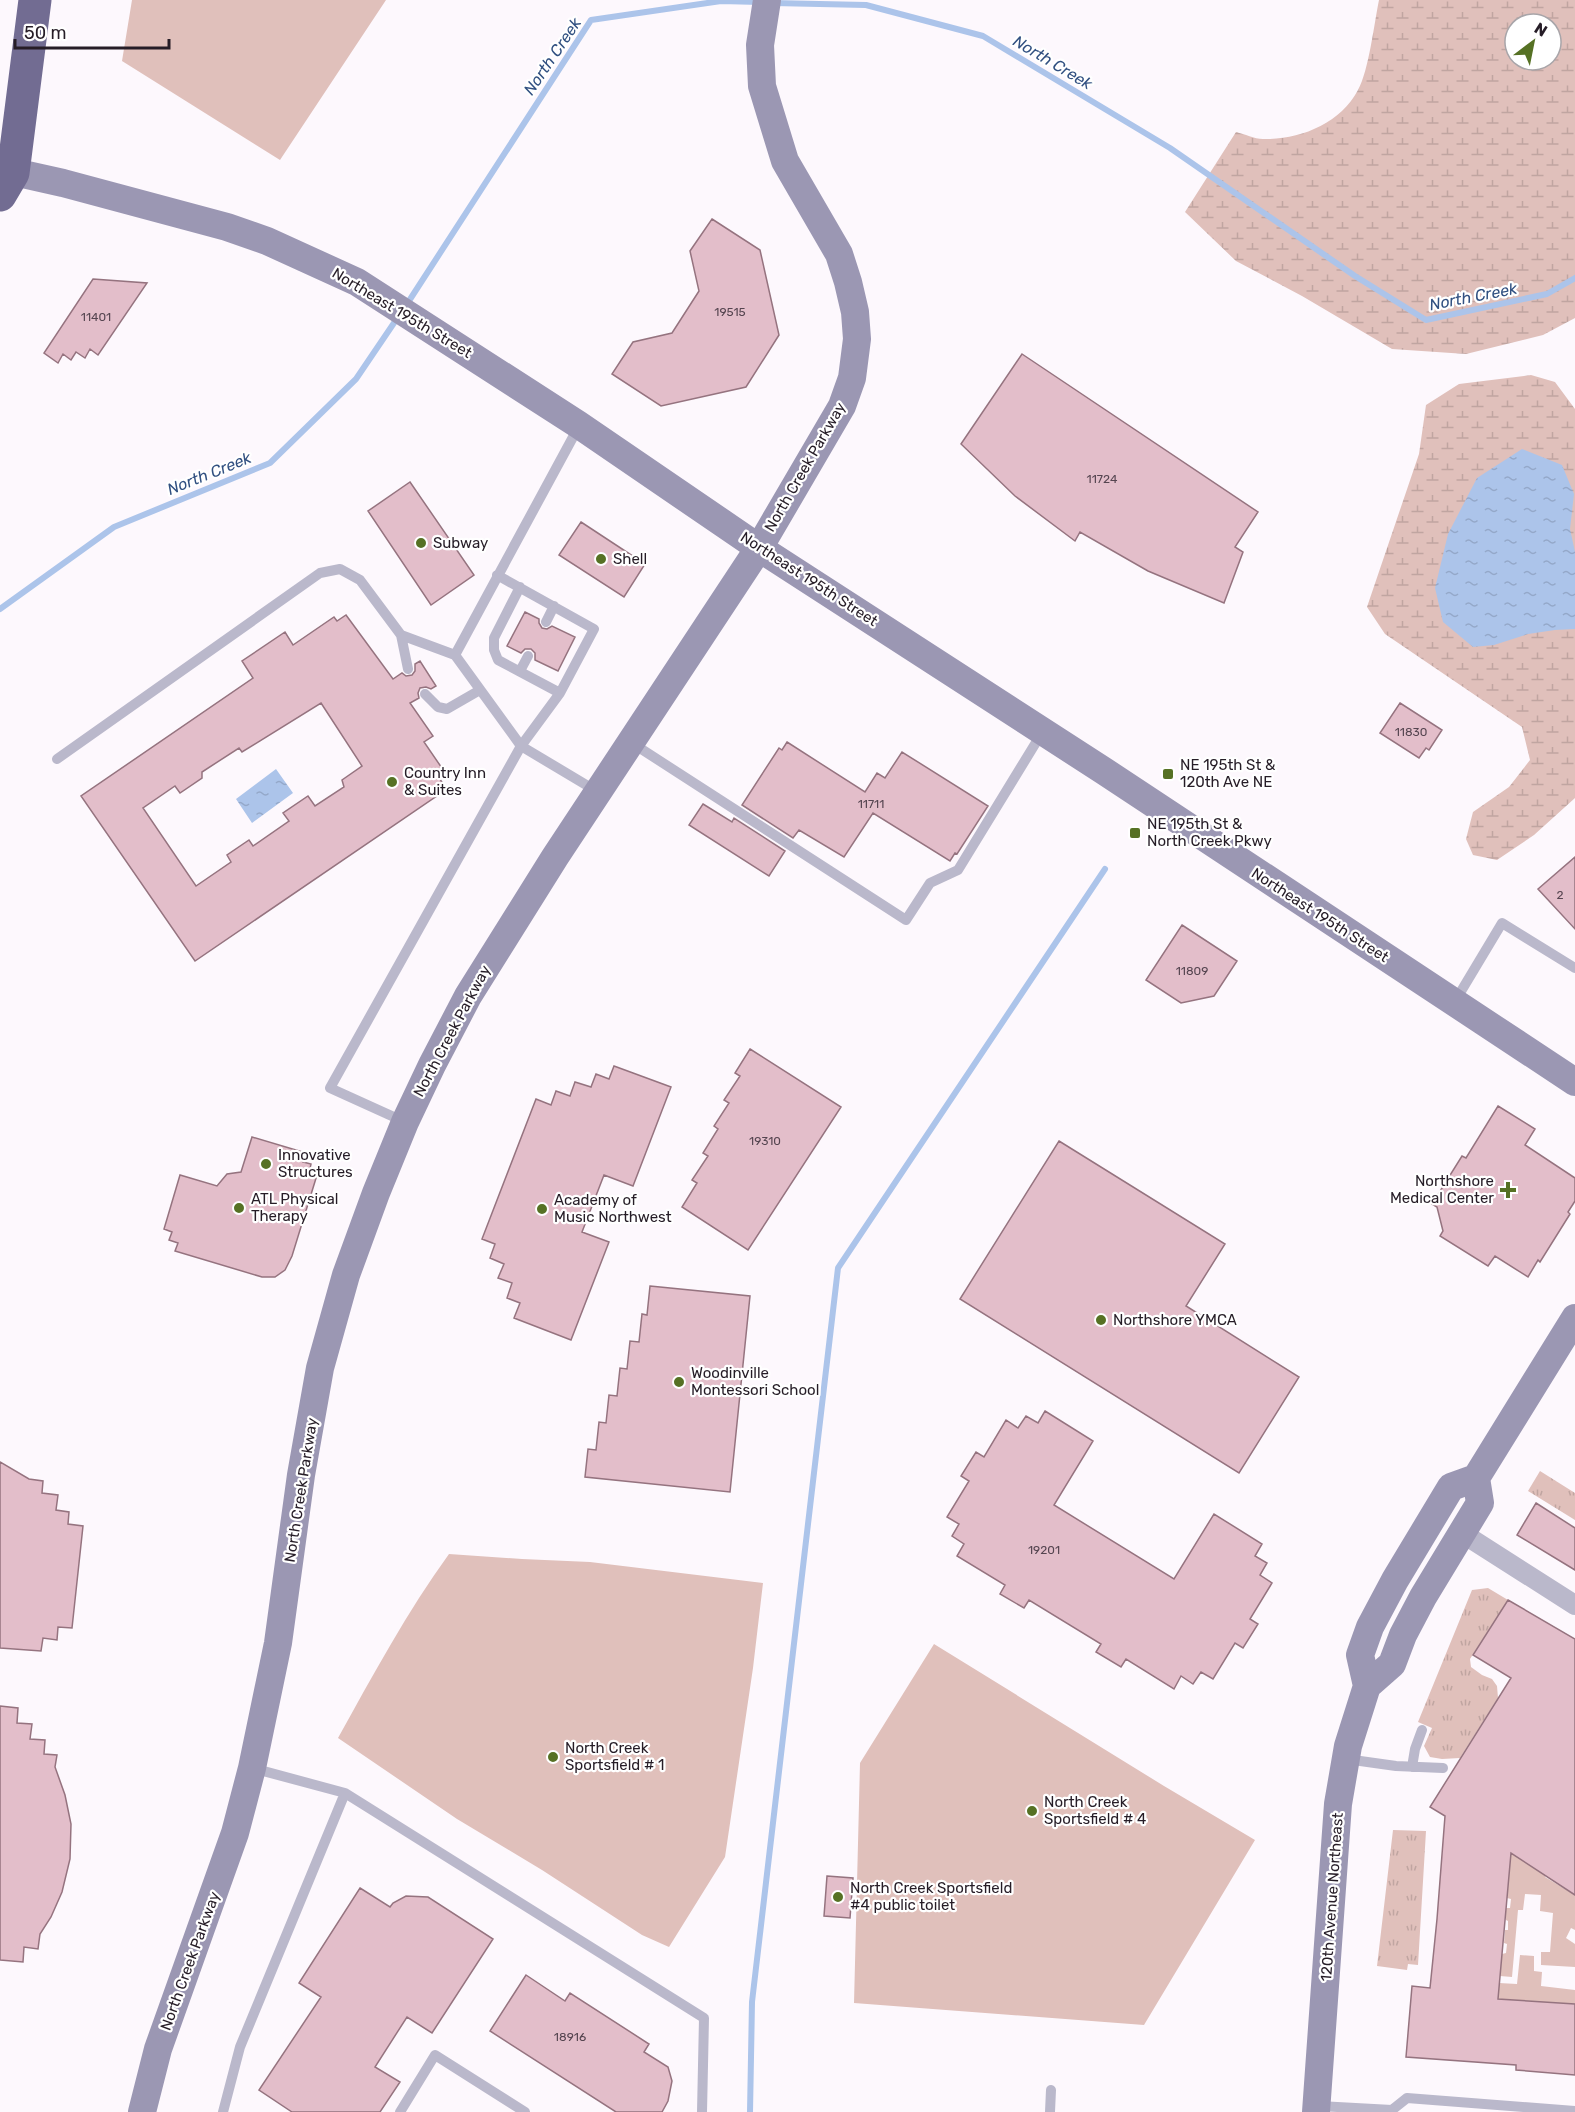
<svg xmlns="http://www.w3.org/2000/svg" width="1575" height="2112" viewBox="0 0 1575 2112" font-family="Rubik,sans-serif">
  <defs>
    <pattern id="grass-tufts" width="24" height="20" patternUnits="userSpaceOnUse" patternTransform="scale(1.5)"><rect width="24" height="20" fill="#e0c0bb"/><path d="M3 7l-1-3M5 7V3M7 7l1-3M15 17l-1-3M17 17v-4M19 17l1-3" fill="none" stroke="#c0a5a1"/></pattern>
    <pattern id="wetland-marsh" width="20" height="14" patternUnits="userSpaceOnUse" patternTransform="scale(1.5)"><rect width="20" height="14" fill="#e0c0bb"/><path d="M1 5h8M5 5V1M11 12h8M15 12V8" fill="none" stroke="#c0a5a1"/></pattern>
    <pattern id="water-ripples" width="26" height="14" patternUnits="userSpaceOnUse" patternTransform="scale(1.5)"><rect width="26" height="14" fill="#acc4ea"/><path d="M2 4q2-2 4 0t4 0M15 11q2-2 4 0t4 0" fill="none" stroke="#94a8c9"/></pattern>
  </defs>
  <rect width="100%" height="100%" fill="#fdf8fd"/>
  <path fill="url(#grass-tufts)" d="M1540,1471L1575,1493V1520L1528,1491Z
    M1488,1588L1508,1600L1470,1659L1471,1667L1482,1675L1492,1679L1497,1686L1498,1698L1460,1758L1442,1759L1430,1757L1424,1746L1432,1728L1418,1722L1472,1590Z
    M1393,1830L1426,1831L1418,1965L1408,1964L1407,1970L1377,1966Z"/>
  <path fill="url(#wetland-marsh)" fill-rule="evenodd" d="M1379,0H1575V318L1543,335L1466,354L1392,349L1302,296L1236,261L1185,212L1236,132C1245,134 1254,139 1263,139C1299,140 1340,124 1358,90C1369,70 1374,24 1379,0ZM1515,24H1551V60H1515Z
    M1531,375L1555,382L1575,409V798L1534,835L1497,860L1473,855L1466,839L1473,812L1509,787L1530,760L1522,727L1385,634L1367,607L1419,454L1426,405L1459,384Z"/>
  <path fill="#e0c0bb" d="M132,0H386L280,160L122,61Z
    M449,1554L522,1559L590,1562L763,1583L753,1668L725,1857L669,1947L642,1935L542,1870L457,1819L338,1738C373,1675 407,1612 449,1554Z
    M934,1644L1164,1786L1255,1840L1144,2025L854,2003L860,1763Z
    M1501,1843L1549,1871L1545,1877L1570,1892L1575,1888V1930L1571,1928L1566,1938L1575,1944V1967L1541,1965V1952H1550L1553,1913L1540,1911L1541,1895L1525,1894L1523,1910H1518L1512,1977L1500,1976L1502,1954L1506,1953L1507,1944L1504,1943L1505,1930H1508V1921L1506,1920V1908H1510L1511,1899L1507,1898L1508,1886L1500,1884Z
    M1520,1955L1534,1956V1971L1542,1972L1541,1986L1575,1990V2004L1498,2000L1499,1983L1517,1984Z"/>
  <path fill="url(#water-ripples)" d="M1522,449L1562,465L1574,494L1570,529L1575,552V629L1555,630L1528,634L1494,645L1473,647L1443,622L1435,588L1448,534L1477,478Z
    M276,769L293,793L252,823L236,799Z"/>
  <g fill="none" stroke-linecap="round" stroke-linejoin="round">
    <path stroke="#acc4ea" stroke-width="6" d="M773,3L866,5L983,36L1170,148L1355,276L1426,320L1547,294L1575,278
      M407,304L591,20L721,1L760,2
      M0,609L114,527L270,463L356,379L398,317
      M750,2112L752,2002L838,1268L1105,869"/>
  </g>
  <path fill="#e3beca" stroke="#95737f" stroke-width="1.5" fill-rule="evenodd" d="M712,219L760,250L779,335L746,387L661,406L612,374L633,342L672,333L699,291L690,251Z
    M93,279L147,283L98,355L90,349L85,358L76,352L71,360L63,354L58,363L44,353Z
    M1022,354L1258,512L1235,547L1243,552L1224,603L1148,571L1080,532L1075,541L1015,496L961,444Z
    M410,482L474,575L431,605L368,511Z
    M581,522L645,564L624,597L559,555Z
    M525,612L539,619V623L542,628L547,629L552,626L575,637L558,671L535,660V653L531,649H525L521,653L507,646Z
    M346,615L393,679L402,673L406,676L412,675L415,671V664L420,661L436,686L431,689L426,687L420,688L418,693L419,698L410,703L433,736L424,742L446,774L439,778L447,789L195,961L81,796L253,678L242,661L285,632L293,645L334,617L337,621ZM321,703L362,766L342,780L344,787L315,806L308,796L283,813L289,821L253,846L249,840L227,855L231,862L196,886L143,808L175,786L180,793L202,778V772L239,748L242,752Z
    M1400,703L1442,730L1429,750L1426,748L1419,758L1380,733Z
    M787,742L865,792L877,773L885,778L902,752L988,806L957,854L955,853L950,861L873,813L844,857L799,830L793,838L742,805L779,748L782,750Z
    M703,804L732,822L734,818L785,851L769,876L689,825Z
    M1575,857V929L1538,889Z
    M1182,925L1237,961L1214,996L1181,1003L1146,980Z
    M750,1049L841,1107L748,1250L682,1207L697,1183L692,1180L708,1156L703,1153L718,1129L714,1126L729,1103L724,1100L740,1076L735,1073Z
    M614,1066L671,1087L633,1186L604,1175L582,1232L609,1242L571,1340L514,1318L520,1303L507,1298L512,1283L498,1278L504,1264L490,1258L495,1244L482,1239L536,1099L551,1105L556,1091L570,1096L575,1082L591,1087L596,1074L609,1079Z
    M1498,1106L1535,1129L1525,1145L1575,1178V1201L1568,1212L1570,1214L1540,1262L1538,1260L1528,1277L1495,1256L1488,1266L1440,1236L1443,1231L1437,1207L1432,1204L1462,1156L1466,1158Z
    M252,1137L306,1153L303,1162L311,1164L309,1173L317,1175L292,1256L285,1270L275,1277H262L175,1251L178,1243L169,1240L172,1232L164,1229L180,1175L217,1186L227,1174L241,1172Z
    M1059,1141L1225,1244L1186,1306L1299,1377L1239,1473L960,1299Z
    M650,1286L750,1296L730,1492L585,1477L588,1449L596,1450L599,1422L606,1423L609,1395L617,1396L620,1368L627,1369L630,1341L639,1342L642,1314L647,1315Z
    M1045,1411L1093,1441L1054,1505L1174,1579L1214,1514L1262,1544L1255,1556L1267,1563L1260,1575L1272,1583L1250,1619L1258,1624L1243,1648L1235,1643L1213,1679L1201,1672L1193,1684L1181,1676L1174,1689L1126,1659L1121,1667L1096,1652L1101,1644L1029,1600L1024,1608L1000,1594L1005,1585L957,1556L964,1544L952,1536L959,1524L947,1517L969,1481L961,1476L976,1452L984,1457L1006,1420L1018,1428L1026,1416L1038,1423Z
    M0,1462L29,1479L43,1481L42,1493L58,1495L56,1510L69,1512L68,1524L83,1526L72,1628L58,1627L57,1640L43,1638L41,1651L0,1648Z
    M1536,1503L1575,1528V1570L1517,1535Z
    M1508,1600L1575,1639V1895L1511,1853L1498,1999L1575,2004V2075L1516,2070V2065L1406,2057L1412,1986L1430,1988L1437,1919L1445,1816L1430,1807L1511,1678L1473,1655Z
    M0,1706L18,1708L17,1723L32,1724L30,1739L45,1740L44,1754L57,1755L55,1767L65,1795L71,1824L70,1859L62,1892L51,1917L40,1934L38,1949L24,1947L23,1962L0,1960Z
    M827,1876L853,1878L850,1918L824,1916Z
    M360,1888L390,1907L393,1903L406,1896L428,1897L493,1939L432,2033L407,2017L375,2067L400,2082L380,2112H292L259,2090L321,1997L299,1983Z
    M526,1975L565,2001L570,1993L649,2044L644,2052L668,2067L672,2081L668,2101L662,2112H616L490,2031Z"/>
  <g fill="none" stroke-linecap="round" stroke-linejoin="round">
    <path stroke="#bab8cb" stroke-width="10" d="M520,587L494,638V650L498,660L560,693
      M546,622L554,606
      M401,635L408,669
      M455,655L579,426
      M520,671L528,656
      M425,694L438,707L447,709L480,690
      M632,743L906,920L930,883L958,870L1043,731
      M57,759L320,573L340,569L360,580L401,635L455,655L521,746L598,792
      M1454,1003L1502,923L1575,968
      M405,1122L330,1088L521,746L560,693L594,629L497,575
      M1346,1759L1396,1766L1443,1768
      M1412,1767L1415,1749L1422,1730
      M252,1768L345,1793L704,2018L702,2112
      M1319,2106L1392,2110L1407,2098L1575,2111
      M223,2112L240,2047L345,1793
      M400,2112L435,2055L525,2112
      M1050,2112L1051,2090"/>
    <path stroke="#bab8cb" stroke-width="20" d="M1462,1533L1575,1605"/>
    <path stroke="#9b97b3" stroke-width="28" d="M0,169L63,183L227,227L267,241L357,282L579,425L759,548L1104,771L1575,1082
      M1367,1686L1360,1655L1370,1627L1395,1580L1451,1487L1476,1478L1575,1318
      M142,2112L158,2049L235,1833L252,1768L278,1643L301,1475L320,1368L346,1275L376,1193L405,1122L432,1065L468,996L555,857L759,548L842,406L852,378L857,339L855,312L848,282L839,254L785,161L762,86L760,45L767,0
      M1316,2112L1338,1804L1348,1746L1367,1686L1392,1664L1403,1635L1423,1597L1480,1503L1476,1478"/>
    <path stroke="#726c92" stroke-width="33" d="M0,195L13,173L35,0"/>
  </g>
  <g fill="#567124" stroke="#fff" stroke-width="2">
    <circle cx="421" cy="543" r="6"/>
    <circle cx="601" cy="559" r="6"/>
    <rect x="1162" y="768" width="12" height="12" rx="3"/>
    <circle cx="392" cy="782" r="6"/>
    <rect x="1129" y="827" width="12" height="12" rx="3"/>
    <circle cx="266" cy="1164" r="6"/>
    <path d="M1505 1181h6v6h6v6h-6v6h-6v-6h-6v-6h6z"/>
    <circle cx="239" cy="1208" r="6"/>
    <circle cx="542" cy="1209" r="6"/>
    <circle cx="1101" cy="1320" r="6"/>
    <circle cx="679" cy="1382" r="6"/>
    <circle cx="553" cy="1757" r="6"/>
    <circle cx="1032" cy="1811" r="6"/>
    <circle cx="838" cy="1897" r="6"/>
  </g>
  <g text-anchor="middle" stroke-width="4.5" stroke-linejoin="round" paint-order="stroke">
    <g font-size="12" fill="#554550">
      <text x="730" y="316">19515</text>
      <text x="96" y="321">11401</text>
      <text x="1102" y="483">11724</text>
      <text x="1411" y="736">11830</text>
      <text x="871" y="808">11711</text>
      <text x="1560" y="899">2</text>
      <text x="1192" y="975">11809</text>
      <text x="765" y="1145">19310</text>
      <text x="1044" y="1554">19201</text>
      <text x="570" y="2041">18916</text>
    </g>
    <g font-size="15" fill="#261d27" stroke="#fff">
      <text transform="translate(402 313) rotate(31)" y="5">Northeast 195th Street</text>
      <text transform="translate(805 467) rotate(-60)" y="5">North Creek Parkway</text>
      <text transform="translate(809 579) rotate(33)" y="5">Northeast 195th Street</text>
      <text transform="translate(1320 915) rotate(33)" y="5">Northeast 195th Street</text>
      <text transform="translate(452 1031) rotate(-62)" y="5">North Creek Parkway</text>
      <text transform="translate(301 1490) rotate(-81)" y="5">North Creek Parkway</text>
      <text transform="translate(1332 1897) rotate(-86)" y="5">120th Avenue Northeast</text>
      <text transform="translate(190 1961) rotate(-70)" y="5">North Creek Parkway</text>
    </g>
    <g font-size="15" fill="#261d27" stroke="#fff" text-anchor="start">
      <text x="433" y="548">Subway</text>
      <text x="613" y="564">Shell</text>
      <text x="1180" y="770">NE 195th St &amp;<tspan x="1180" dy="17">120th Ave NE</tspan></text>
      <text x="404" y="778">Country Inn<tspan x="404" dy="17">&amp; Suites</tspan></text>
      <text x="1147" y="829">NE 195th St &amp;<tspan x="1147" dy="17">North Creek Pkwy</tspan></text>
      <text x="278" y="1160">Innovative<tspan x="278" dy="17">Structures</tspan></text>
      <text x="1494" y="1186" text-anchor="end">Northshore<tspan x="1494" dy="17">Medical Center</tspan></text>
      <text x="251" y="1204">ATL Physical<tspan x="251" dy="17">Therapy</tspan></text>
      <text x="554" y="1205">Academy of<tspan x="554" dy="17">Music Northwest</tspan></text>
      <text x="1113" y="1325">Northshore YMCA</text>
      <text x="691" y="1378">Woodinville<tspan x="691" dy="17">Montessori School</tspan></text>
      <text x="565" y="1753">North Creek<tspan x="565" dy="17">Sportsfield # 1</tspan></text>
      <text x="1044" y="1807">North Creek<tspan x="1044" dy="17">Sportsfield # 4</tspan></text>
      <text x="850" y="1893">North Creek Sportsfield<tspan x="850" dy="17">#4 public toilet</tspan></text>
    </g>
    <g font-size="16" font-style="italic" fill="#315081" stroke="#fff">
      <text transform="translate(552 56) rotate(-56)" y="6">North Creek</text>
      <text transform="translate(1053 62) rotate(31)" y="6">North Creek</text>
      <text transform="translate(1473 296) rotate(-11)" y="6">North Creek</text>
      <text transform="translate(209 473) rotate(-22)" y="6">North Creek</text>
    </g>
  </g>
  <g transform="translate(1533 42) rotate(32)"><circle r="28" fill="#ffffff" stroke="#a8a5a9" stroke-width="1.5"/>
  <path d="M0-4.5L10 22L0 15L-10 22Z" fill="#567124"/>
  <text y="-9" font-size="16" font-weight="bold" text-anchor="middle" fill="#261d27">N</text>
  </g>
  <path d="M15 39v9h154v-9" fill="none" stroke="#261d27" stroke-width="3"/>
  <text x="24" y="39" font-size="18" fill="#261d27" stroke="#ffffff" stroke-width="4.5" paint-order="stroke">50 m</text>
</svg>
